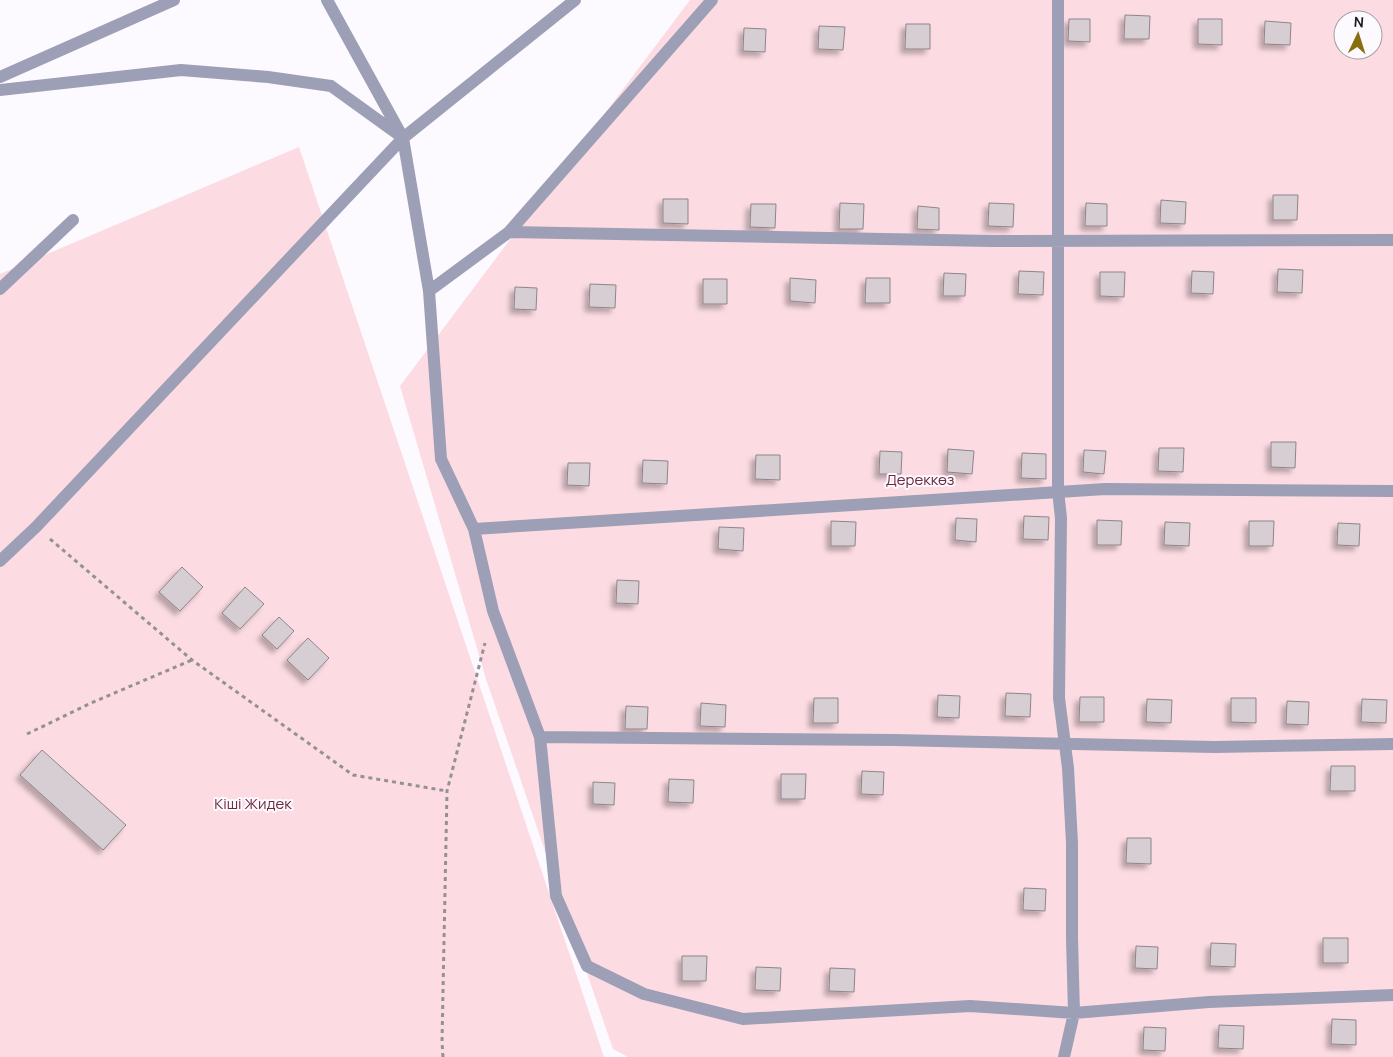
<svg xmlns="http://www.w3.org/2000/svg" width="1393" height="1057" viewBox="0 0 1393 1057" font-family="Manrope,sans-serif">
  <defs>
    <filter id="shadow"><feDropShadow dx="-4.5" dy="4.5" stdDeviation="2.5" flood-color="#0004"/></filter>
  </defs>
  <rect width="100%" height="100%" fill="#fcf9ff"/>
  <path fill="#fcdce2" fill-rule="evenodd" d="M690,0H1393V1057H628L613,1049L486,679L400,386ZM1343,20H1373V50H1343Z
    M299,147L604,1057H0V274Z"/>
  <path fill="#d7ced4" stroke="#8d858b" filter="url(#shadow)" d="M1125,15L1150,16L1149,39H1124Z
    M1069,19H1090V42L1068,41Z
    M1198,19H1222V45L1198,44Z
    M1265,21L1291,23L1290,45L1264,44Z
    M906,24H930V49H905Z
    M819,26L845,27L843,50L818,49Z
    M744,28L766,29L765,52L743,51Z
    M1273,195H1298L1297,220H1273Z
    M663,199H688V224L663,223Z
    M1161,200L1186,202L1185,224L1160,223Z
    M840,203L864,204L863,229H839Z
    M989,203L1014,204L1013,227L988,226Z
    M1086,203L1107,204V226H1085Z
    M751,204H776L775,228L750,227Z
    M918,206L939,208V230L917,229Z
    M1278,269L1303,270L1302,293L1277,292Z
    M1019,271L1044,272L1043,295L1018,294Z
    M1192,271L1214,272L1213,294L1191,293Z
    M1100,272H1125L1124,297L1100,296Z
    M944,273L966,274L965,296H943Z
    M790,278L816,280L815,303L790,301Z
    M866,278H890V303H865Z
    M703,279H727V304H703Z
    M590,284L616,285L615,308L589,307Z
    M515,287L537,288L536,310L514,309Z
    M1271,442H1296L1295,468L1271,467Z
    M1159,448H1184L1183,472L1158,471Z
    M948,449L974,451L972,474L947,472Z
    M1084,450L1106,451L1104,474L1083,472Z
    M880,451L902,452L901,474H879Z
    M1022,453L1046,454V479L1021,478Z
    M756,455H780V480L755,479Z
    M643,460L668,461L667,484L642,483Z
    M568,463H590L589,486L567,485Z
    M1024,516L1049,517L1048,540L1023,539Z
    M956,518L977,519L976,542L955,540Z
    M1097,520L1122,521L1121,545H1097Z
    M831,521L856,522L855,546H831Z
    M1249,521H1274L1273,546H1249Z
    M1165,522L1190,523L1189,546L1164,545Z
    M1338,523L1360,524L1359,546L1337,545Z
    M719,527L744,528L743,551L718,549Z
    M182,567L203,587L180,611L159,592Z
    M617,580L639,581L638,604L616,603Z
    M245,587L264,604L240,629L222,613Z
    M279,617L294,631L277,649L262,635Z
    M308,638L329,658L308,680L287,660Z
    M1006,693L1031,694L1030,717L1005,716Z
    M938,695L960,696L959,718L937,717Z
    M1080,697H1104V722H1079Z
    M814,698H838V723H813Z
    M1231,698H1256V723L1231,722Z
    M1147,699L1172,700L1171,723L1146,722Z
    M1362,699L1387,700L1386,723L1361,722Z
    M1287,701L1309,702L1308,725L1286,724Z
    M701,703L726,705L725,727L700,726Z
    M626,706L648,707L647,729H625Z
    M42,750L126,825L103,850L20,775Z
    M1331,766H1355V791H1330Z
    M862,771L884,772L883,795L861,794Z
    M781,774H806L805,799H781Z
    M669,779L694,780L693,803L668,802Z
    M593,782L615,783L614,805L593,804Z
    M1127,838H1151V864L1126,863Z
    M1024,888L1046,889L1045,911L1023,910Z
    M1323,938H1348V963H1323Z
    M1211,943L1236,944L1235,967L1210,966Z
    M1136,946L1158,947L1157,969L1135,968Z
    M682,956H707L706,981H682Z
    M756,967L781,968L780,991L755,990Z
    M830,968L855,969L854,992L829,991Z
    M1332,1019L1356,1020V1045L1331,1044Z
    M1219,1025L1244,1026L1243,1049L1218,1048Z
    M1144,1027L1166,1028L1165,1051L1143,1050Z"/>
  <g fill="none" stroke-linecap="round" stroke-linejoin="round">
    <path stroke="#949196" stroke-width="3" stroke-dasharray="4 4" stroke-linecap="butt" d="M50,539L192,660L353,775L447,791
      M27,734L91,703L192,660
      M443,1057L442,1042L447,791L485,643"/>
    <path stroke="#9c9fb5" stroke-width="12" d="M327,0L403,138L429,291L441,459L474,529L493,611L540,737L556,896L587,966L644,994L743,1019L970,1006L1074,1013L1209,1002L1393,995
      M1058,0V491L1061,518L1059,698L1068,768L1072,843V938L1074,1013L1064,1057
      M0,77L174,0
      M0,90L181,70L268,77L331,86L399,135
      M509,232L993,241L1393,240
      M0,289L73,220
      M429,291L509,232L712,0
      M474,529L1105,489L1393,491
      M0,561L36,527L403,138L575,0
      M540,737L894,740L1214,747L1393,744"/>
  </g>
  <g text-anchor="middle" stroke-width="4" stroke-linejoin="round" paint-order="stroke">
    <g font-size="15" fill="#6e293c" stroke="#fcf9ff">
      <text x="920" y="485">Дереккөз</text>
      <text x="253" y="809">Кіші Жидек</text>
    </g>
  </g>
  <g transform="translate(1358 35) rotate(4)"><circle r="24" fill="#fcf9ff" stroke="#a19fa3"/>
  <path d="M0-4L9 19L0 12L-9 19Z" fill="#886e0d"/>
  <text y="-8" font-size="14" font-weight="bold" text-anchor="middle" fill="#19171a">N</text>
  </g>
</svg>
